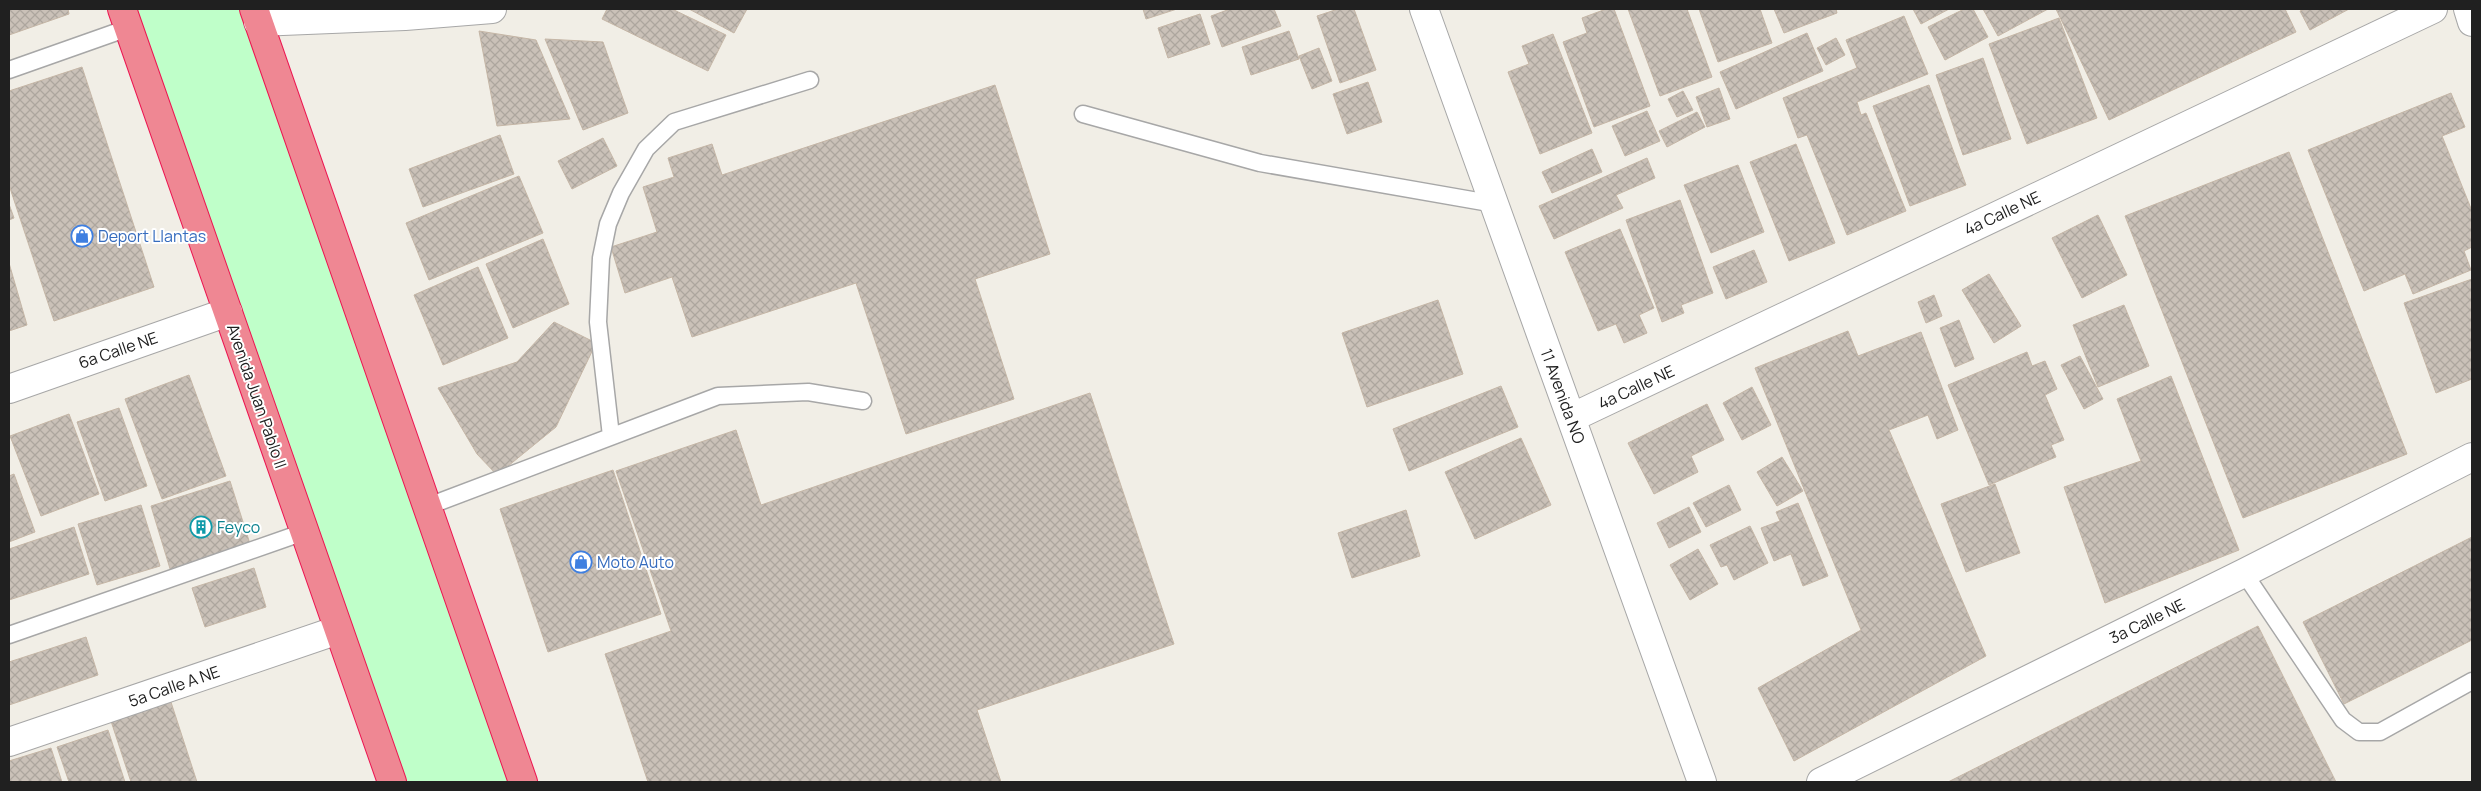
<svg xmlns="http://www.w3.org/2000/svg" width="2481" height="791" viewBox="0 0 2481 791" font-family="Manrope,sans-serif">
  <defs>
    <pattern id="building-cross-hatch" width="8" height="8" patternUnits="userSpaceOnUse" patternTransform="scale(1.25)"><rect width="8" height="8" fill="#cac1b8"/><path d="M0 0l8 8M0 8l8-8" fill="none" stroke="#ada69e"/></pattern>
  </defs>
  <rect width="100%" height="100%" fill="#f1eee6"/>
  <path fill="#bfffc9" d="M123,9H252L519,782H398Z"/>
  <path fill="url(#building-cross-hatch)" stroke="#c5b6a6" d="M9,9H68L69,14L9,35Z
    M607,9H672L726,35L708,71L602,19Z
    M689,9H747L734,33Z
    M1143,9H1177L1146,19Z
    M1230,9H1274L1281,26L1222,47L1211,16Z
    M1338,9H1354L1376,70L1340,83L1317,16Z
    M1606,9H1614L1650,106L1594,127L1563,42L1587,33L1582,18Z
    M1628,9H1687L1712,77L1660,96Z
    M1699,9H1760L1772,43L1718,62Z
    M1774,9H1836L1837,13L1784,33Z
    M1913,9H1949L1921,24Z
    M1964,9H1973L1988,37L1945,60L1928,27Z
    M1983,9H2048L1998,36Z
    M2056,9H2285L2296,32L2109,120Z
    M2305,9H2349L2310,30L2300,11Z
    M1200,14L1210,44L1168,58L1158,28Z
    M1904,16L1928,74L1857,102L1861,115L1866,113L1906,211L1847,235L1807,135L1798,138L1783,98L1857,68L1846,40Z
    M2059,18L2097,118L2027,144L1989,44Z
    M479,31L536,40L570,119L497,126Z
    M1289,31L1299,59L1251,75L1242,47Z
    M1807,33L1823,71L1736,109L1720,72Z
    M1553,34L1592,133L1540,154L1508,72L1529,64L1522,46Z
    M1836,38L1845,55L1826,65L1817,48Z
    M545,39L603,42L628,113L583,130Z
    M1319,48L1332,81L1312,89L1299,56Z
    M1983,58L2011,139L1963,155L1936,75Z
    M82,67L154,287L54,321L9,185V91Z
    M1368,82L1382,122L1347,134L1333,94Z
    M995,85L1050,254L975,279L1014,399L906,434L856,283L692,337L672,277L625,293L611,247L657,232L643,187L674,177L668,158L712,144L722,175Z
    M1929,85L1966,185L1910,206L1873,106Z
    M1719,88L1730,119L1707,127L1696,97Z
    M1683,91L1693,110L1677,117L1668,99Z
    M2451,93L2465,127L2442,136L2472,211V247L2464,251L2471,270L2413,294L2405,274L2364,291L2308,150Z
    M1647,111L1660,141L1625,156L1612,126Z
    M1697,112L1705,127L1667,147L1659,131Z
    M500,135L514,174L423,207L409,169Z
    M603,138L617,166L572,189L558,161Z
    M1796,144L1835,243L1789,261L1750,162Z
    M1592,149L1602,172L1552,193L1542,172Z
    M2289,152L2407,454L2243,518L2125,216Z
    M1647,158L1655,178L1616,195L1623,208L1554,239L1539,206Z
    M1738,165L1764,232L1711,253L1684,185Z
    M519,176L543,233L429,280L406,223Z
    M1680,200L1713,293L1681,305L1684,313L1662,322L1626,220Z
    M9,204L14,218L9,220Z
    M2098,215L2127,275L2082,298L2052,238Z
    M1620,229L1654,308L1639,315L1647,333L1624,343L1616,324L1598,331L1565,252Z
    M543,239L569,304L513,328L486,264Z
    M1754,250L1767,282L1726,299L1713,267Z
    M9,263L27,325L9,331Z
    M478,267L508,338L443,365L414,295Z
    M1989,274L2021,326L1994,343L1962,290Z
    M2472,279V379L2436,393L2404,303Z
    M1934,295L1942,316L1926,323L1918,302Z
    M1438,300L1463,374L1367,407L1342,333Z
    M2124,305L2149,366L2098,387L2073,325Z
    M1959,320L1974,359L1955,367L1940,328Z
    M554,322L596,343L556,427L497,475L477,454L438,388L517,362Z
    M1848,331L1858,356L1921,332L1958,430L1937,439L1928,415L1889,430L1986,656L1794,761L1758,688L1861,630L1755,368Z
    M2027,352L2032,366L2045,361L2057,389L2045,395L2064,440L2051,445L2056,457L1989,485L1948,385Z
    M2080,356L2103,399L2084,409L2061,365Z
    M189,375L226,476L162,499L125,399Z
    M2171,376L2239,550L2105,603L2064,487L2141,461L2117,399Z
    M1501,386L1518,427L1409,471L1393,429Z
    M1752,387L1771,425L1742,440L1723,403Z
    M1090,393L1174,644L977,710L1001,782H648L605,654L671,631L616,471L736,430L761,505Z
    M1707,404L1724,440L1691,456L1698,472L1654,494L1628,443Z
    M119,408L147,486L105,501L77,422Z
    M69,414L99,494L41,516L10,436Z
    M1521,438L1551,505L1475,539L1445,472Z
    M1782,457L1803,491L1777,506L1757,472Z
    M613,470L661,614L548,652L500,509Z
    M14,474L35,532L9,542V476Z
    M230,481L251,547L171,572L151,506Z
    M1995,484L2020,553L1966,572L1941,504Z
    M1729,485L1741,510L1706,527L1693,503Z
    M1798,503L1828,576L1803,586L1791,554L1774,561L1761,528L1780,521L1776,512Z
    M141,505L160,566L97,585L78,524Z
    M1689,507L1701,532L1669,548L1657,523Z
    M1406,510L1420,556L1352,578L1338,533Z
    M1750,526L1768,563L1734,580L1727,565L1721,567L1710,545Z
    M74,527L89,574L9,600V549Z
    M2472,537V640L2344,704L2303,622Z
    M1698,549L1718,584L1690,600L1670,565Z
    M254,568L266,607L205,627L192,588Z
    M2258,626L2336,782H1948Z
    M86,637L98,675L9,705V662Z
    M169,696L197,782H131L109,715Z
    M108,730L125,782H69L57,747Z
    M51,748L62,782H9V761Z"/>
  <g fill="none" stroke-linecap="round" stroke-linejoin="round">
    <g stroke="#a7a7a7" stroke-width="19">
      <path id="lane" d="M9,70L128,28
        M1083,114L1260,163L1495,204
        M611,436L598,322L601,258L608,224L621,193L646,149L674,122L810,80
        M426,507L718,396L808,392L863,401
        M2244,573L2343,720L2359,732H2380L2472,681
        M9,635L304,532"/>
    </g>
    <g stroke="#a7a7a7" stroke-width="30">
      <path id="street" d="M1424,9L1702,782
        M2468,9L2472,22
        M258,22L405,16L492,9
        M9,389L228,312
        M1571,418L2433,9
        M9,742L338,630
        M1821,782L2244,573L2472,457"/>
    </g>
    <g stroke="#ec1651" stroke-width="30">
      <path id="highway" d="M122,9L392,782
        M254,9L523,782"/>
    </g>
    <use href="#lane" stroke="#fff" stroke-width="16"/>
    <use href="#street" stroke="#fff" stroke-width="28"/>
    <use href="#highway" stroke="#ef8793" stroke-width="28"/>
  </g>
  <defs>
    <g id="shop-ring" transform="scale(1.125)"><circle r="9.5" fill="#fff" stroke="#3f7fe0" stroke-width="1.5"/><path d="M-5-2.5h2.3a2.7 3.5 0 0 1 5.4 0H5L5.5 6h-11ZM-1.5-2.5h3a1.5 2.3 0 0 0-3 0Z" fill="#3f7fe0"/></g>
    <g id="building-ring" transform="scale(1.125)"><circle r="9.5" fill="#fff" stroke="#0f9aa8" stroke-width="1.5"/><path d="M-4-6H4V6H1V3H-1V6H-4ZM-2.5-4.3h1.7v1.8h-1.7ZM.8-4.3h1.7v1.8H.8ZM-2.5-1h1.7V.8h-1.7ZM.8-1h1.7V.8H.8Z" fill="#0f9aa8"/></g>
  </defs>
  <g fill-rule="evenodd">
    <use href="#shop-ring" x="82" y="236"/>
    <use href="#building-ring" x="201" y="527"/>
    <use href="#shop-ring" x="581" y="562"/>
  </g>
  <g text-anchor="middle" stroke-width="4" stroke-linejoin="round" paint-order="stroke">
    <g font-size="16" fill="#202020" stroke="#fff">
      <text transform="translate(2002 213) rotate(-25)" y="6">4a Calle NE</text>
      <text transform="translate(118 350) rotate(-19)" y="6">6a Calle NE</text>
      <text transform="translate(1636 387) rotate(-25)" y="6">4a Calle NE</text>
      <text transform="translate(257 396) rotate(71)" y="6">Avenida Juan Pablo II</text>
      <text transform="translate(1563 396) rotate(70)" y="6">11 Avenida NO</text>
      <text transform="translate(2147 621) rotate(-26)" y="6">3a Calle NE</text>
      <text transform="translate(174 686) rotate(-19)" y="6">5a Calle A NE</text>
    </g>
    <g font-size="16" fill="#366cbe" stroke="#fff" text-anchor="start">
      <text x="98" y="242">Deport Llantas</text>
      <text x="597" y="568">Moto Auto</text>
    </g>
    <g font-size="16" fill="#0d838f" stroke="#fff" text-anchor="start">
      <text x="217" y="533">Feyco</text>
    </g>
  </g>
  <rect width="2481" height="791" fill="none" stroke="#202020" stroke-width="20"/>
</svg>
